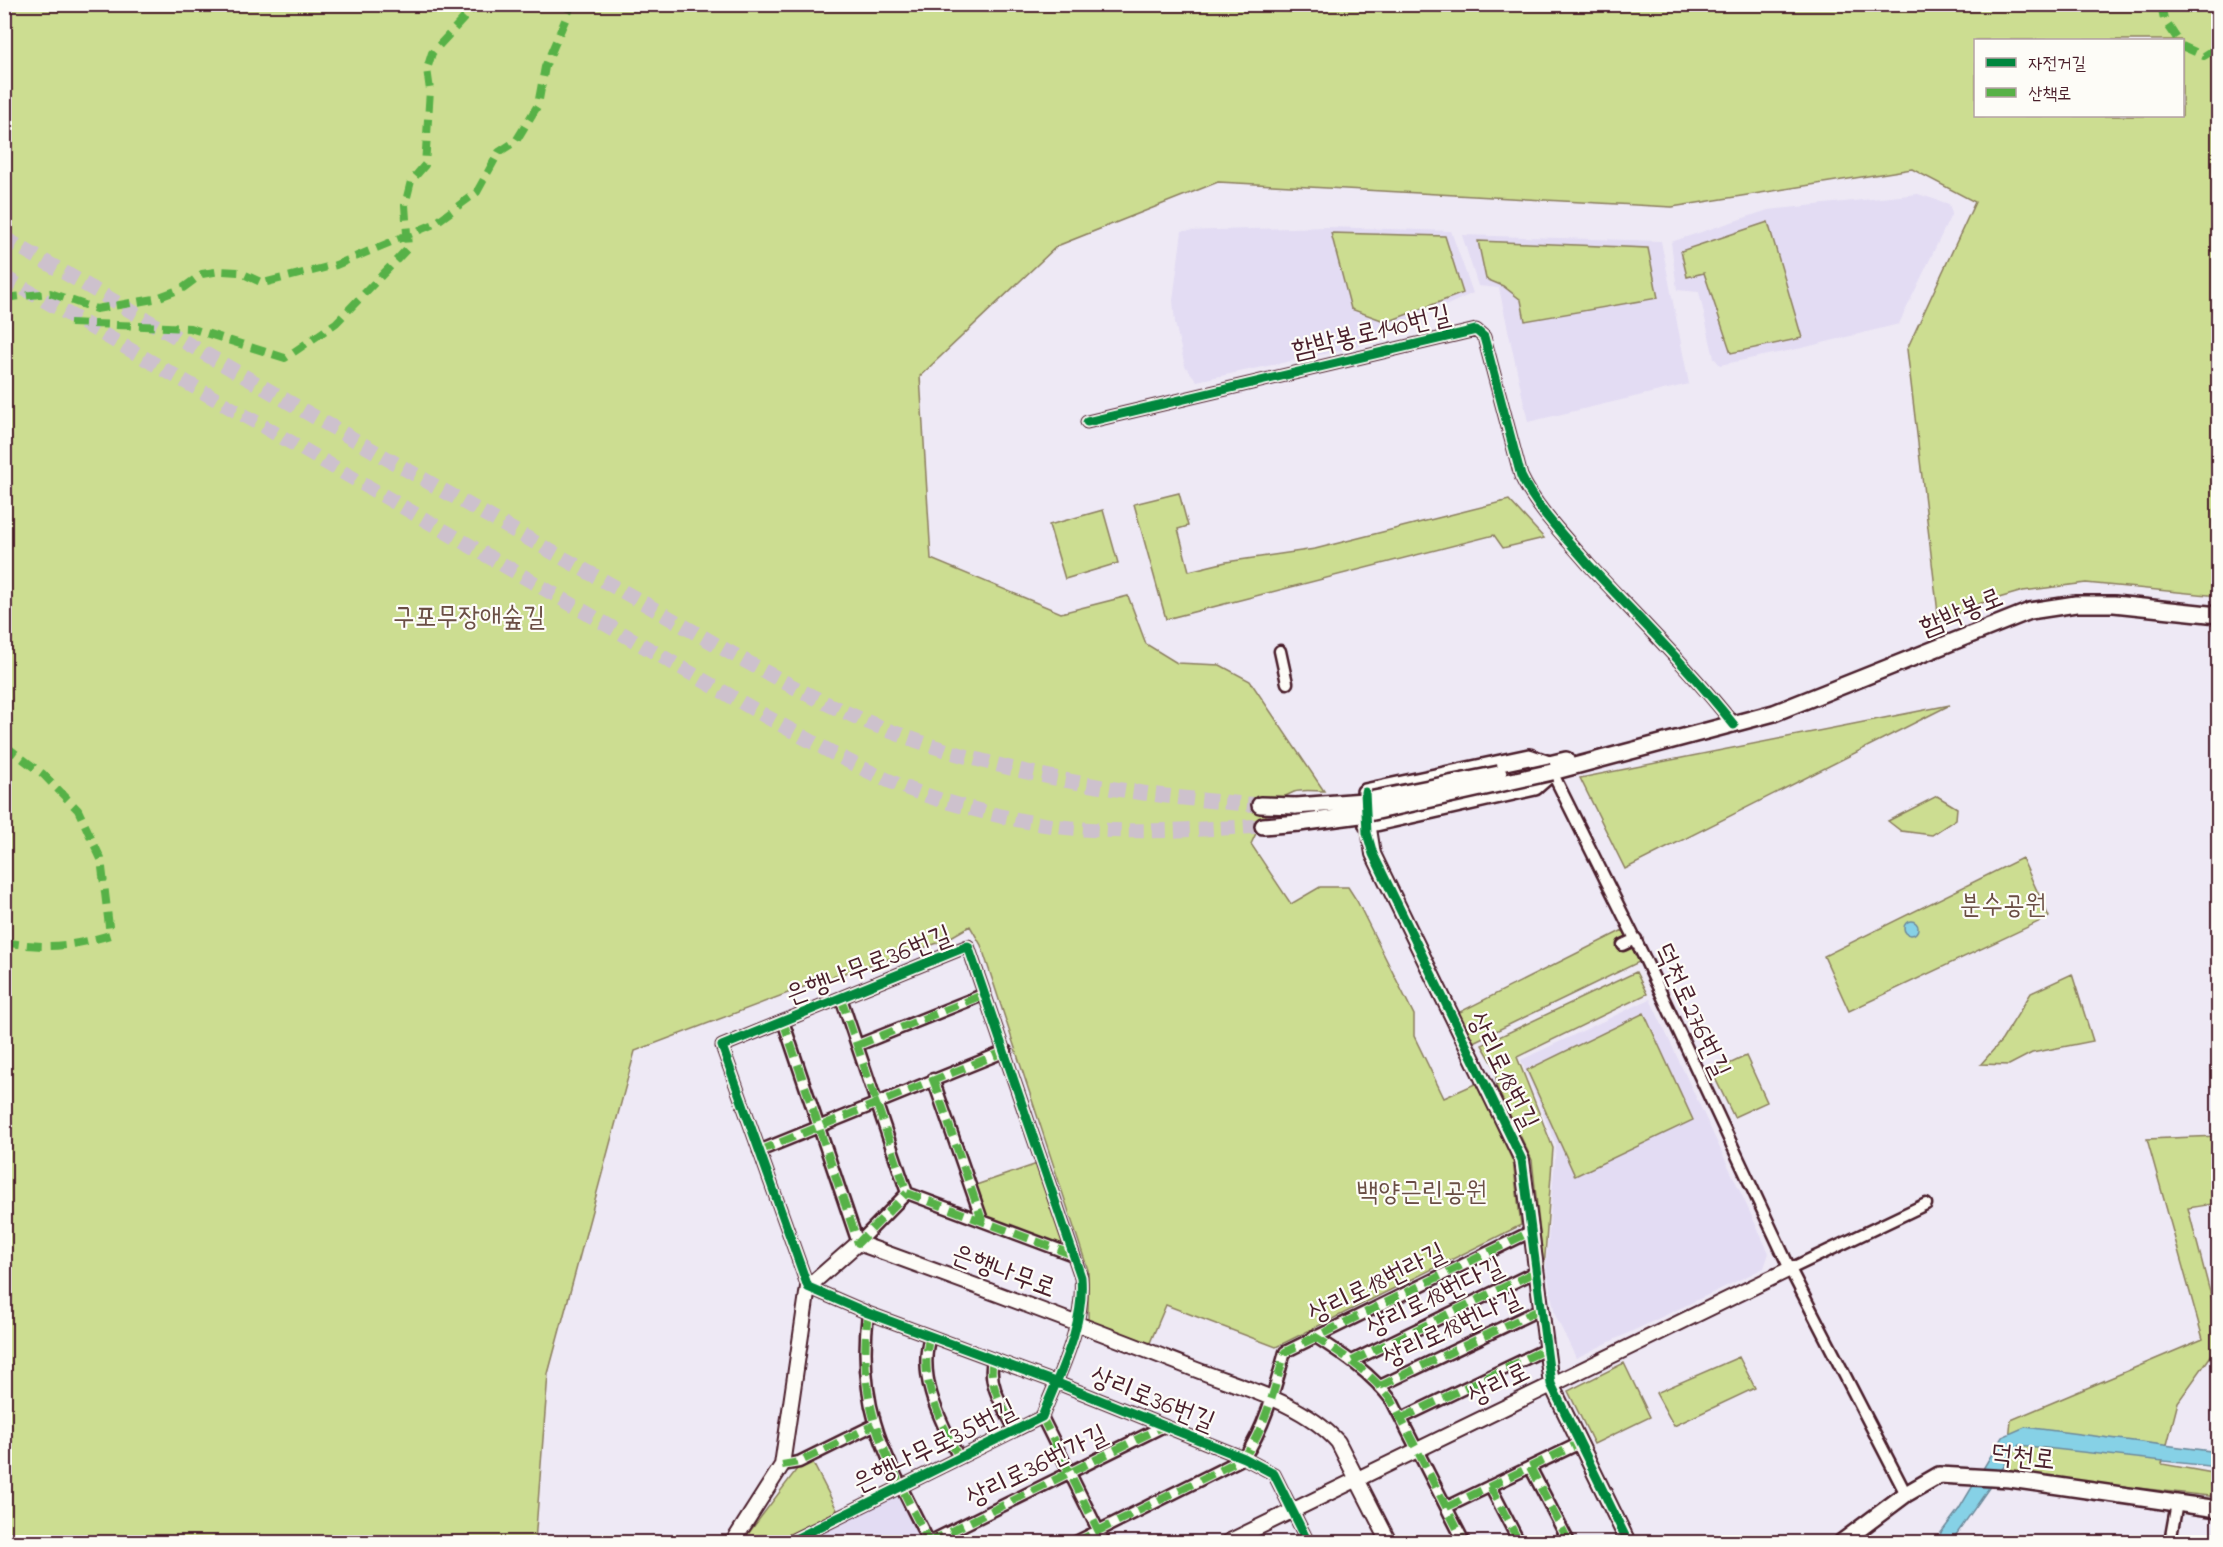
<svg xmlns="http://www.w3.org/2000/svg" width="2223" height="1547" viewBox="0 0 2223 1547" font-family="'Indie Flower','Poor Story',sans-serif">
  <rect width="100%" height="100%" fill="#eee9f5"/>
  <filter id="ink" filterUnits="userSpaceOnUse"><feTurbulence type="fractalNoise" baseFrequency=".0167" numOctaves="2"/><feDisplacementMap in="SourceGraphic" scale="12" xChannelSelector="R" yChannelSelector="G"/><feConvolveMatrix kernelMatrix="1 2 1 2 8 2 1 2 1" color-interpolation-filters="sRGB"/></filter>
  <g filter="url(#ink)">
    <path fill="#e3dcf3" d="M1918,194L1949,204L1952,213L1899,324L1802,348L1720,365L1714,358L1699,292L1677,290L1671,242L1768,210Z
      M1327,227L1451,231L1473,293L1357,347L1197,381L1185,366L1175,323L1173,300L1182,231Z
      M1462,235L1661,241L1689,384L1528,422L1499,288L1478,286Z
      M1650,999L1769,1253L1764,1268L1576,1358L1555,1315L1546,1267L1556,1145L1521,1060Z
      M895,1494L903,1501L923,1542H800Z"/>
    <path fill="#ccdd91" stroke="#8b7e5e" stroke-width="1.5" fill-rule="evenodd" d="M5,5H2218V596L2086,583L2023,591L1978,604L1939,622L1907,349L1975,202L1912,169L1672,207L1218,182L1057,246L920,376L931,559L1061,613L1128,596L1146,644L1177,663L1220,665L1250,681L1324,791C1315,791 1302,789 1294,792C1272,800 1260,824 1251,844L1291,904L1320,887H1348L1357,901L1414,1015V1036L1444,1098L1477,1083L1513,1162L1521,1225L1276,1347L1166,1305L1149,1345L1088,1320V1270L981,945L970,926L944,941L817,982L635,1051L548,1374L535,1542H5ZM1976,40H2182V116H1976Z
      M1768,222L1802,338L1731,353L1704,273L1687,277L1681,251Z
      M1331,233L1445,236L1463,293L1387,322L1351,309Z
      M1478,241L1648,248L1658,298L1525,321L1521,300L1503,286L1486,279Z
      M1179,493L1188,526L1178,529L1189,571L1226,562L1315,549L1509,500L1544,538L1503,548L1494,535L1166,619L1134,504Z
      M1103,510L1118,563L1065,579L1049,525Z
      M1950,705L1625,869L1580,778Z
      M1937,796L1957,808L1956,819L1932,835L1901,831L1888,821Z
      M2022,858L2049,917L1849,1011L1824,956Z
      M1623,930L1639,962L1467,1045L1452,1016Z
      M1636,972L1647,994L1517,1057L1553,1148L1544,1269L1532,1160L1497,1088L1495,1067L1482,1045Z
      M2072,974L2093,1041L2032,1053L2009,1065L1981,1064L2002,1040L2031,993Z
      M1644,1013L1693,1120L1575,1176L1527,1070Z
      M1746,1056L1767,1102L1734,1117L1712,1072Z
      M2218,1136V1203L2188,1208L2218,1323V1346L2178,1402L2162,1464L2218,1474V1497L2006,1473L2011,1420L2203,1339L2147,1139Z
      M1040,1163L1065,1244L1058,1245L988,1219L976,1185Z
      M1739,1357L1755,1388L1674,1426L1656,1393Z
      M1624,1363L1650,1417L1594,1444L1568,1391Z
      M812,1461L838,1512L777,1542H742L797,1469Z"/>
    <path fill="#86d1e6" stroke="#6e8a9b" stroke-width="1.5" d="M1904 928a7 7 0 1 1 14 0a7 7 0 1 1-14 0Z
      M2025,1427L2218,1452V1467L2019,1445L1951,1542H1934L1959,1509L2002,1437Z"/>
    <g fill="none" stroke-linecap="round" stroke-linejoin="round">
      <path stroke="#cdc1cd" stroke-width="15" stroke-dasharray="15 8" stroke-linecap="butt" d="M4,238C205,353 404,470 606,582C699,633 798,697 898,734C1015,777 1136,796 1260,805
        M4,277L767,717C824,748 882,783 944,801C985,813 1029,824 1072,828C1135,834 1200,829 1263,826"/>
      <g stroke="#4a1f2b" stroke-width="15">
        <path id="minor" d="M1087,422L1476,330L1484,337L1521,476C1536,508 1565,537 1588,564C1637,617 1689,668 1734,725
          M1280,651L1287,683
          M1552,772L1645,959L1790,1269L1906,1494
          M1623,945L1636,939
          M841,998L907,1193
          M783,1021L858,1243L907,1193
          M858,1045L985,994
          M933,1079L982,1220
          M759,1151L1006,1051
          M907,1193L1073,1255
          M1790,1269L1926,1204
          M868,1313C856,1411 887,1458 929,1542
          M930,1336C917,1379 941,1421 959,1458
          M1314,1336C1344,1355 1371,1373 1392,1401L1464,1542
          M993,1360C987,1385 1004,1408 1015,1430
          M1352,1361L1535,1272
          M1380,1386L1541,1309
          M1042,1417L1104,1542
          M1402,1418L1546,1349
          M782,1465L799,1462L874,1425
          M1530,1467L1569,1542
          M1490,1486L1519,1542
          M1447,1507L1580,1443
          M789,1542L1042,1417C1059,1373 1085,1326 1081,1277L968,946L722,1046L808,1287L868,1313L1055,1382L1244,1458L1274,1474L1308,1542
          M929,1542L1162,1427
          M1076,1542L1244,1458C1265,1427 1275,1388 1285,1352L1530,1232
          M2170,1542L2177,1503"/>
      </g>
      <g stroke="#4a1f2b" stroke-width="18">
        <path id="tertiary" d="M1367,816L1373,854L1522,1160L1551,1384L1628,1542
          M733,1542L782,1465L808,1287L858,1243C969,1283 1080,1324 1189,1367C1239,1387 1301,1401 1338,1442L1389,1542
          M1228,1542L1790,1269"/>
      </g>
      <g stroke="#4a1f2b" stroke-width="20">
        <path id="secondary" d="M1365,792L1529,757L1549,764L1566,760
          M1260,805L1296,806
          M1367,825L1535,787L1552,772L1774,713L2030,611L2076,604H2114L2218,615
          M1263,826L1299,823
          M1842,1542L1906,1494L1939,1475L2010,1479L2218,1509"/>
      </g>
      <use href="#minor" stroke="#fdfcf7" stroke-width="10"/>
      <use href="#tertiary" stroke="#fdfcf7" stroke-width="14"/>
      <use href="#secondary" stroke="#fdfcf7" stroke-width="15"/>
      <g stroke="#4a1f2b" stroke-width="20" stroke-linecap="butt">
        <path id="secondary-bridge" d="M1296,806L1364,801L1499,774
          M1299,823L1360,815L1552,772"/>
      </g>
      <use href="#secondary-bridge" stroke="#fdfcf7" stroke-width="15"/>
      <path stroke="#57b146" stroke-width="8" stroke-dasharray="15 8" stroke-linecap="butt" d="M2161,4L2164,19L2178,40
        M2182,46L2204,56L2218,47
        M4,298L50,293L96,309L154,299L183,288L202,274L221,271L239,272L263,283L336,265L434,224L477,192L499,152L516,141L538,105L545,67L572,4
        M70,323L190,328L285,358L336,323L408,248L405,205L411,181L425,165L430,90L427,69L432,53L477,4
        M4,745L43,774L78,810L101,859L110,935C70,947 45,949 4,942
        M841,998L907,1193
        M783,1021L858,1243L907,1193
        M858,1045L985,994
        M933,1079L982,1220
        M759,1151L1006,1051
        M907,1193L1073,1255
        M868,1313C856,1411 887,1458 929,1542
        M930,1336C917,1379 941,1421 959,1458
        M1314,1336C1344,1355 1371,1373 1392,1401L1464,1542
        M993,1360C987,1385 1004,1408 1015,1430
        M1352,1361L1535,1272
        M1380,1386L1541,1309
        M1042,1417L1104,1542
        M1402,1418L1546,1349
        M782,1465L799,1462L874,1425
        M1530,1467L1569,1542
        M1490,1486L1519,1542
        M1447,1507L1580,1443
        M929,1542L1162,1427
        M1076,1542L1244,1458C1265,1427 1275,1388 1285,1352L1530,1232"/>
      <g stroke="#fdfcf7" stroke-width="13">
        <path id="cycleway" d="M1087,422L1476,330L1484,337L1521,476C1536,508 1565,537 1588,564C1637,617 1689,668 1734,725
          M1365,792L1367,833L1373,854L1522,1160L1551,1384L1628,1542
          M789,1542L1042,1417C1059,1373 1085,1326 1081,1277L968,946L722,1046L808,1287L868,1313L1055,1382L1244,1458L1274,1474L1308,1542"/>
      </g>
      <use href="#cycleway" stroke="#00873e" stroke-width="9"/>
    </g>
  </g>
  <g text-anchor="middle" stroke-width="4.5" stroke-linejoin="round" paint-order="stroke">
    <g font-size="27" fill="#4a1f2b" stroke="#fdfcf7">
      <text transform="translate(1371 331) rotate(-13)" y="9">함박봉로140번길</text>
      <text transform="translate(1961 611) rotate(-22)" y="9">함박봉로</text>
      <text transform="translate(868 964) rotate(-21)" y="9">은행나무로36번길</text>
      <text transform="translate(1693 1010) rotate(65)" y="9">덕천로276번길</text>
      <text transform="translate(1504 1070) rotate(64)" y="9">상리로18번길</text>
      <text transform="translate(1004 1270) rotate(20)" y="9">은행나무로</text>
      <text transform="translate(1376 1282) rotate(-26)" y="9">상리로18번라길</text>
      <text transform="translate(1434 1296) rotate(-26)" y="9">상리로18번다길</text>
      <text transform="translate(1451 1327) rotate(-25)" y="9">상리로18번나길</text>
      <text transform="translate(1498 1383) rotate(-26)" y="9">상리로</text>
      <text transform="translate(1153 1398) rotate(22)" y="9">상리로36번길</text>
      <text transform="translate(934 1445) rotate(-26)" y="9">은행나무로35번길</text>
      <text transform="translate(2023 1456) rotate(6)" y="9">덕천로</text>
      <text transform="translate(1036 1465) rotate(-26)" y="9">상리로36번가길</text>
    </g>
    <g font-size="27" fill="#6a4e44" stroke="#fdfcf7">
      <text x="469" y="625">구포무장애숲길</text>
      <text x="2003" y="913">분수공원</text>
      <text x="1422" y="1200">백양근린공원</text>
    </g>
  </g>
  <rect width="2223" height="1547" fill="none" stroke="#fdfcf7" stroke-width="24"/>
  <rect x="12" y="12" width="2199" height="1523" fill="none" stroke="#4a1f2b" stroke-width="2" filter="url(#ink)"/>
  <rect x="1974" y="39" width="210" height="78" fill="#fdfcf7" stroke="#b5a4a5" stroke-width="1.5"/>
  <rect x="1986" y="58" width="30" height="9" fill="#00873e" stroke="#b5a4a5" stroke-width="1.5"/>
  <text x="2028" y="69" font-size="18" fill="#4a1f2b">자전거길</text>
  <rect x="1986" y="88" width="30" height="9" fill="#57b146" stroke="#b5a4a5" stroke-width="1.5"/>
  <text x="2028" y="99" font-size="18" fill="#4a1f2b">산책로</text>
</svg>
